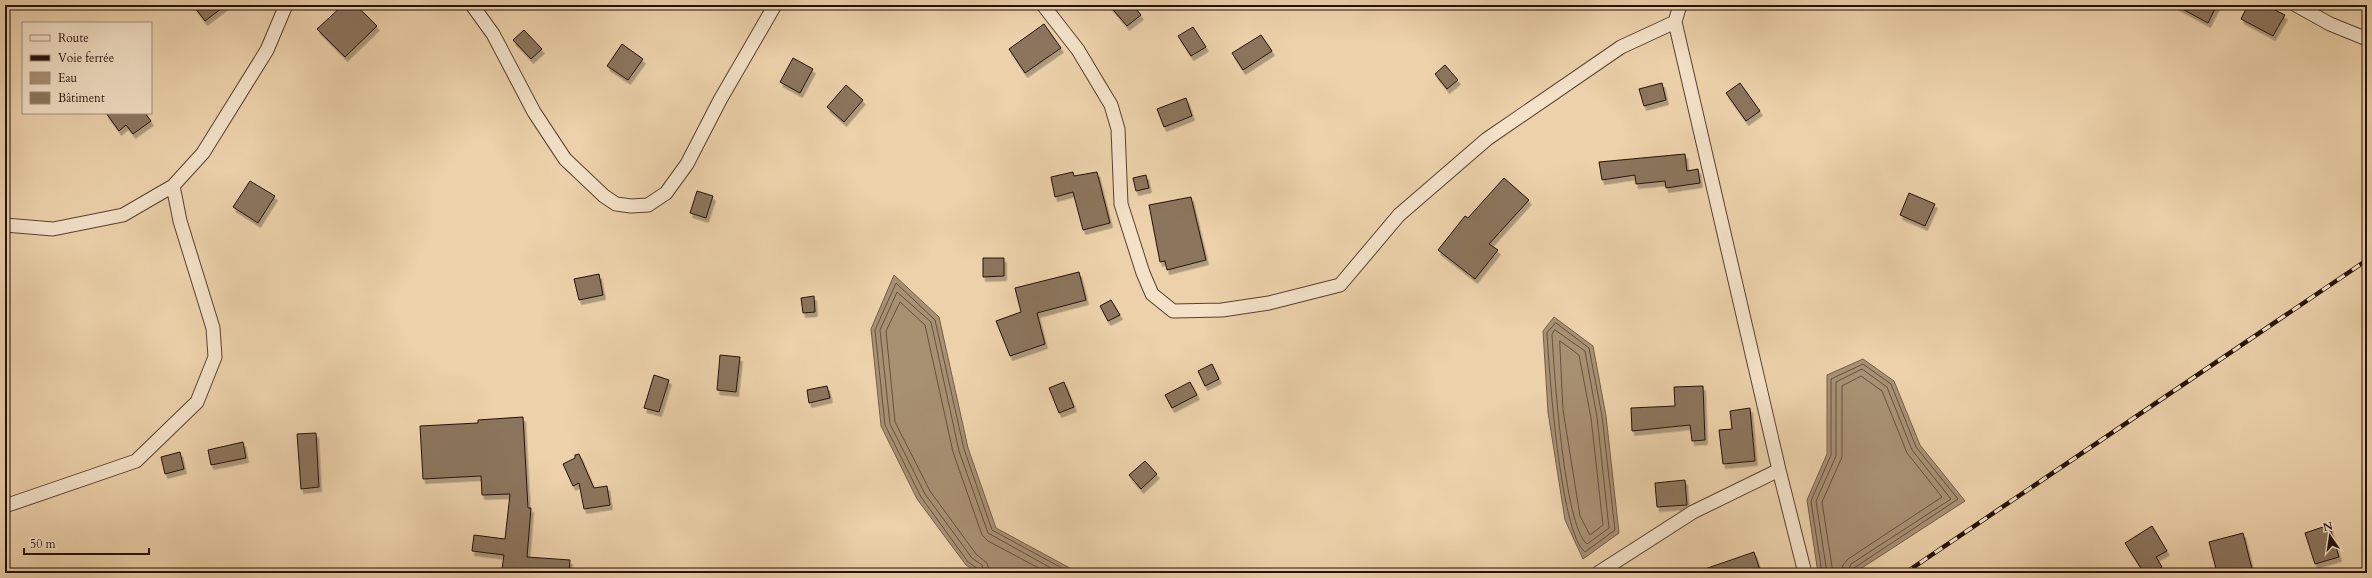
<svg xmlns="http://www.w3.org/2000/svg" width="2372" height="578" viewBox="0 0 2372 578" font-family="Cardo,serif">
  <defs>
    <filter id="shadow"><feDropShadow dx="2.5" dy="4.5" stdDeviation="0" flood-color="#0004"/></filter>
  </defs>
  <rect width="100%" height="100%" fill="#ecd1aa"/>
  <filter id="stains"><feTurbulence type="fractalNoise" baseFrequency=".005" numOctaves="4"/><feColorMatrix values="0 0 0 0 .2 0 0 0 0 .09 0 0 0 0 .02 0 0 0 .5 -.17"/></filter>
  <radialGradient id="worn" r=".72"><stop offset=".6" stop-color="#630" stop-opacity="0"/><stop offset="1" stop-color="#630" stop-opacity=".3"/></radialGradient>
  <path fill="#a89073" stroke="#745d49" d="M894,275L939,317L968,448L996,528L1079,573H978L966,565L917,499L881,426L871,329Z
    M1554,317L1593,346L1606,416L1619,533L1583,559L1565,520L1548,412L1543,331Z
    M1863,359L1894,381L1920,445L1965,501L1854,573H1818L1807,500L1827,454V375Z"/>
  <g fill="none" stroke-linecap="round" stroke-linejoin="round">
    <path stroke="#66503e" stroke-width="1" d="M1556,323L1589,348L1602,416L1615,530L1585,552C1560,533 1549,369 1547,333Z
      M1555,330L1585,351L1597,417L1609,528L1587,544C1564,527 1554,369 1552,335Z
      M1560,341L1579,355L1591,418L1603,525L1590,535L1580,516L1563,410Z
      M979,573L978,569L968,562L921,497L885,425L875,330L896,283L935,320L964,449L992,530L1071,573
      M984,573L982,565L972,558L925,494L890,424L880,330L897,292L931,322L959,451L988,533L1060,573
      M990,573L987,563L976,554L930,491L895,422L886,331L900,302L925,325L953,452L982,535L988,541L1048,573
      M1822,573L1811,501L1831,455V379L1863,364L1891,384L1916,447L1958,499L1854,568L1852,573
      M1827,573L1816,501L1836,456V382L1862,369L1887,387L1912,450L1951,499L1851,564L1847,573
      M1833,573L1822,502L1842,457V386L1861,376L1882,391L1907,453L1942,497L1848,559L1843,565L1841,573"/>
  </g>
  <path fill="#8c755d" stroke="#251109" filter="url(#shadow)" d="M193,5H226L205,21Z
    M343,5H356L377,26L345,57L317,29Z
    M1109,5H1133L1141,15L1127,26Z
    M2175,5H2217L2208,23Z
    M2248,5H2265L2285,15L2273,36L2241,19Z
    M1044,24L1061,48L1025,73L1009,49Z
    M1193,27L1206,47L1191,56L1178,36Z
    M524,30L542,49L531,59L513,40Z
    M1261,35L1272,51L1243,70L1232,53Z
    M622,44L643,59L628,80L607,66Z
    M793,58L813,69L800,93L780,82Z
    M1445,65L1458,80L1447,89L1435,74Z
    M1662,83L1666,100L1644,106L1639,89Z
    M1740,83L1760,111L1746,121L1726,93Z
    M846,85L863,100L844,122L827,107Z
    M1186,98L1192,116L1164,127L1157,109Z
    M106,113H145L151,121L133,134L126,125L119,131Z
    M1685,154L1687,171L1698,169L1700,183L1666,188L1665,181L1636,184L1635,175L1602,180L1599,162Z
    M1073,172L1074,176L1097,172L1110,223L1083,230L1073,192L1055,197L1051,177Z
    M1146,175L1149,188L1136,191L1133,178Z
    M1504,178L1529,200L1489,244L1498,250L1475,279L1438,250L1465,216L1468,218Z
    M250,181L275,196L258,223L233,207Z
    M697,191L713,196L706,218L690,213Z
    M1909,193L1935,204L1925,226L1900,215Z
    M1191,197L1206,260L1167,270L1165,261L1160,262L1149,205Z
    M983,258H1004V276L983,277Z
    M1079,272L1086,300L1037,313L1045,344L1010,356L996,321L1021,312L1015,288Z
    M599,274L603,295L579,300L574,279Z
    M814,296L815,312L803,313L801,298Z
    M1111,300L1120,315L1108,321L1100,306Z
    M720,355L740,357L736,392L717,390Z
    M1212,364L1219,379L1205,386L1198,371Z
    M654,375L669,380L659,412L644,408Z
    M1064,382L1074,407L1059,413L1049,388Z
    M1190,382L1197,395L1172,408L1165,395Z
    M827,386L830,398L809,403L807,390Z
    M1703,386L1705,440L1692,441L1690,425L1632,431L1631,408L1675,406L1674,387Z
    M1750,408L1755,461L1723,464L1719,430L1732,429L1730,411Z
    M523,417L528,508H531L527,557L570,560L569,573L502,569L504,555L472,551L474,535L505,539L510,494L482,495L481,476L423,479L420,426L478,423V420Z
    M316,433L319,487L301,489L297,434Z
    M243,442L246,458L211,465L208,450Z
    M180,452L184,469L165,474L161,457Z
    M579,454L594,488L607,486L610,505L584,509L579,483L573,486L563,464L575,458V455Z
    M1145,461L1157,474L1141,489L1129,475Z
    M1685,480L1687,505L1657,507L1655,483Z
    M2329,525L2339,557L2315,564L2305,533Z
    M2152,526L2167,551L2156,557L2162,567L2153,573H2144L2125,543Z
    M2243,533L2253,573H2217L2209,542Z
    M1754,552L1761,573H1699V571Z"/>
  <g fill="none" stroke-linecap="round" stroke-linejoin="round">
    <g stroke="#574131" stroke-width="15">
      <path id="minor" d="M472,5L493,34L534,112L565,159L604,196L616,204L631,206L648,205L666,193L687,164L720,100L775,5
        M1043,5L1078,50L1111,105L1118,129L1121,204L1143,273L1152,294L1173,311L1222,310L1269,303L1340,285L1399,215L1487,139L1621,47L1675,22
        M1680,5L1675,22L1779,470L1805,573
        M2296,5L2330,24L2367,39
        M5,225L53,229L123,215L173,186L203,153L267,50L286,5
        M5,506L136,461L197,402L215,357L213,328L180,221L173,186
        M1598,573L1693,512L1779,470"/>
    </g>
    <use href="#minor" stroke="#f3e1c8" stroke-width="13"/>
    <g stroke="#251109" stroke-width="4.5">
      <path id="rail" d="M1905,573L2367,260"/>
    </g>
    <use href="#rail" stroke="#f3e1c8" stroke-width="3" stroke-dasharray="9" stroke-linecap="butt"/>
  </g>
  <rect width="2372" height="578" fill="none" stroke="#ecd1aa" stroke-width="20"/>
  <rect x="6" y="6" width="2360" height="566" fill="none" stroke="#251109" stroke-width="2"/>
  <rect x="10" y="10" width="2352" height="558" fill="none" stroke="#251109"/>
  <rect x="22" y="22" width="130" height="92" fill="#f3e1c8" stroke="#a18e7c"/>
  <rect x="30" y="35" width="20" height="6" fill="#f3e1c8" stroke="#a18e7c"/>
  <text x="58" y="42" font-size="12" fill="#251109">Route</text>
  <rect x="30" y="55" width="20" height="6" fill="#251109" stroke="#a18e7c"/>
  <text x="58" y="62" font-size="12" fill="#251109">Voie ferrée</text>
  <rect x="30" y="72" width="20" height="12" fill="#a89073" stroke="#a18e7c"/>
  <text x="58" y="82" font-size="12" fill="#251109">Eau</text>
  <rect x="30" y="92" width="20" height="12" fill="#8c755d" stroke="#a18e7c"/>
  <text x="58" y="102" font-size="12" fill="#251109">Bâtiment</text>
  <g transform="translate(2330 536) rotate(347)" stroke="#f3e1c8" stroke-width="3" paint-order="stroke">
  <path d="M0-3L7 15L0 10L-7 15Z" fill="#251109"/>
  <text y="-6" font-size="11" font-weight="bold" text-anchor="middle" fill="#251109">N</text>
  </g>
  <path d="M24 548v6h125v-6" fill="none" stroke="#251109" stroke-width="2"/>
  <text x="30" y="548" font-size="12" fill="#251109" stroke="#f3e1c8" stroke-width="3" paint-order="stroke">50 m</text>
  <rect width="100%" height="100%" filter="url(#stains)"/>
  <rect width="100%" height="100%" fill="url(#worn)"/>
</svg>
